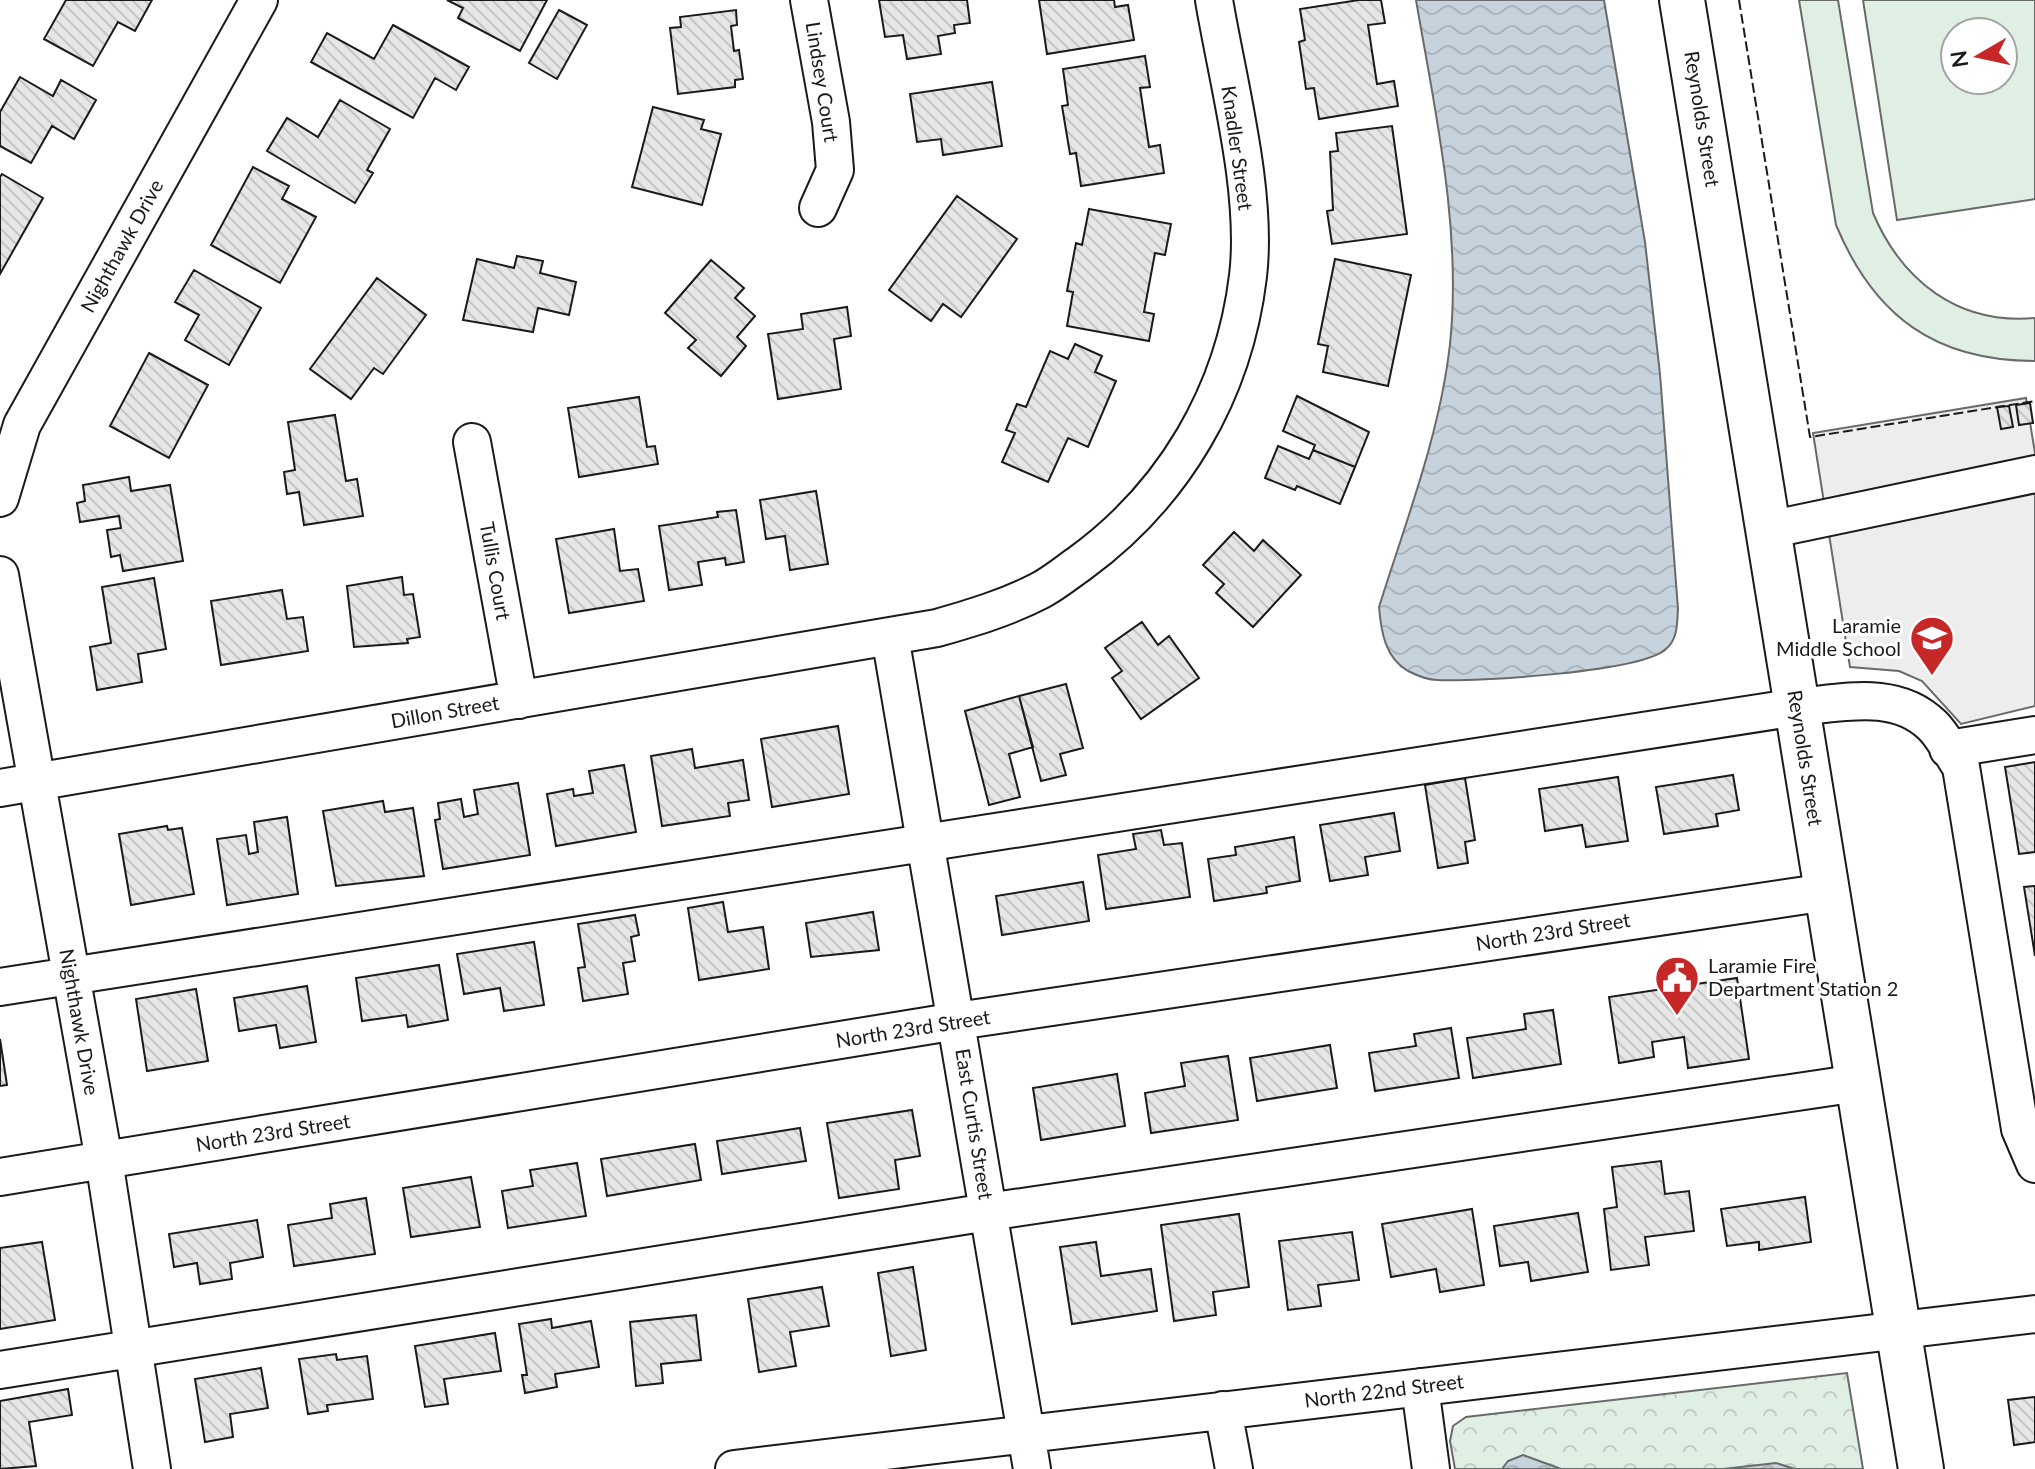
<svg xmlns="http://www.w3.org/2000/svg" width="2035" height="1469" viewBox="0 0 2035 1469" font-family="Lato,sans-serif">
  <defs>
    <pattern id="park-crowns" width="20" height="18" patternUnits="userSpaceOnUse" patternTransform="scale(2)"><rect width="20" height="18" fill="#e0efe3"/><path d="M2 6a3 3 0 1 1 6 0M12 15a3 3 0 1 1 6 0" fill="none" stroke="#c0ccc2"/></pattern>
    <pattern id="water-waves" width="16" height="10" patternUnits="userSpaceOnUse" patternTransform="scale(2)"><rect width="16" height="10" fill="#c6d2dc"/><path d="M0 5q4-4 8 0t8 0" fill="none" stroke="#aab4bc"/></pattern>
    <pattern id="building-back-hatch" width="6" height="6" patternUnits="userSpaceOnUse" patternTransform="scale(2)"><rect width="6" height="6" fill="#e6e6e6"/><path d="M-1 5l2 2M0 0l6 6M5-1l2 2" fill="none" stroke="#c5c5c5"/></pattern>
  </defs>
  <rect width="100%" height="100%" fill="#fff"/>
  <path fill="url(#park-crowns)" stroke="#6a6a6a" stroke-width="2" d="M1847,1373L1863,1469H1455L1450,1441L1453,1426L1466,1417Z"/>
  <path fill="#e0efe3" stroke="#6a6a6a" stroke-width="2" fill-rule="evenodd" d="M1799,0H1838L1873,213C1902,281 1958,325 2035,318V361C1935,361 1874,316 1836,225Z
    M1863,0H2035V199L1897,220ZM2003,32V80H1955V32Z"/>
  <path fill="#ededed" stroke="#6a6a6a" stroke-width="2" d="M2026,398L2035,453V706L1961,724L1922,681L1899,671L1850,667L1813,433Z"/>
  <path fill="url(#water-waves)" stroke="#6a6a6a" stroke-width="2" d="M1416,0H1604L1645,242L1660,374L1678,609C1677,623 1678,639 1666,649C1642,672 1475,682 1437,680C1429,680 1416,675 1408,671C1385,658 1381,631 1379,607C1406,521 1440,434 1450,344C1462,230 1435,111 1416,0Z
    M1523,1455L1561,1469H1502L1508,1461Z
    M1776,1463L1795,1469H1723Z"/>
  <path fill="url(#building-back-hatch)" stroke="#1a1a1a" stroke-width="2" d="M66,0H152L135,31L118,22L93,66L44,39Z
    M447,0H547L520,51L458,18L463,8Z
    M879,0H967L970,23L954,25L955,33L938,36L941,54L907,59L903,35L885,37Z
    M1039,0H1114L1115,7L1128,5L1134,40L1047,54Z
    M1359,0H1381L1385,23L1368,25L1377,84L1394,81L1398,106L1319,119L1314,88L1306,89L1299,42L1305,40L1300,9Z
    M559,10L587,25L557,79L529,63Z
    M736,10L737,25L731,26L734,51L739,50L743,79L735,80V87L678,94L670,28L681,27L680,17Z
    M393,25L469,67L456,90L435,78L413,118L311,62L327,33L374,59Z
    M1145,56L1150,87L1140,88L1149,147L1160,145L1164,173L1081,186L1076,153L1070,154L1062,106L1068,105L1063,69Z
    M20,77L53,96L61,80L96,100L74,139L52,126L31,163L0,146V112Z
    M992,82L1002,146L943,155L941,139L917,142L910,94Z
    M340,100L390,129L367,170L373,173L355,203L267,151L287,118L318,137Z
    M653,107L704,120L701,129L721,134L702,205L632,187Z
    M1392,126L1407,234L1332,244L1327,211L1333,210L1330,152L1338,151L1336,133Z
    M253,167L289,186L282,199L316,217L280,283L211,245Z
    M2,174L43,198L0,274V177Z
    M957,196L1017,239L961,317L943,304L931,321L889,290Z
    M1089,209L1171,224L1165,255L1155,253L1144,312L1154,314L1149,341L1067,326L1073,292L1067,291L1076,243L1082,245Z
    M517,256L543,261L540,273L576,282L569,315L538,308L533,332L463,320L477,259L514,268Z
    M1335,259L1411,275L1388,386L1323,372L1328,346L1318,344Z
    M711,260L744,288L735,298L755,316L737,337L746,346L721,376L688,348L696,340L665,313Z
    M194,270L261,308L229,365L185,340L199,315L175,302Z
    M377,278L426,315L383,374L374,368L351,399L310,369Z
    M847,307L851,336L834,339L841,389L778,399L768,334L803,329L801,314Z
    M1075,344L1102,356L1095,372L1116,381L1088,447L1068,438L1048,482L1002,462L1015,433L1006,430L1017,404L1026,407L1050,351L1068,359Z
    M149,353L208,385L169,458L110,426Z
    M1297,396L1369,432L1355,467L1313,450L1315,445L1283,431Z
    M639,397L647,447L655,446L658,464L579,477L568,408Z
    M2030,403L2033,423L2019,425L2016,405Z
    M2009,406L2013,427L2001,429L1997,407Z
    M335,415L346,481L357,479L363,516L304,525L299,492L287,494L284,472L295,470L288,422Z
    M1278,446L1309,459L1313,450L1355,467L1340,504L1297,486L1295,490L1265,478Z
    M129,477L131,491L170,485L183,561L123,571L120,555L111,557L107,530L121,528L119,516L80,522L77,503L85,501L83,485Z
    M816,491L828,564L790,570L785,536L766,539L760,500Z
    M736,510L744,562L726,565L725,558L698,562L702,585L669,590L659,526L718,517L717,512Z
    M614,529L620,571L638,569L644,601L569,613L556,539Z
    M1234,532L1254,551L1263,540L1301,575L1253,627L1216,593L1224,584L1203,565Z
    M402,577L404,595L413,594L420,637L407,639L408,643L354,647L347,586Z
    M154,578L166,649L138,654L142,682L97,690L90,647L111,643L102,587Z
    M282,590L287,619L303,617L308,651L221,665L211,601Z
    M1142,622L1158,645L1169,636L1199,678L1141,719L1112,678L1122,671L1105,648Z
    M1066,684L1083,748L1060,754L1066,775L1041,781L1019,696Z
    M1019,696L1033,747L1009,754L1020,797L989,805L965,711Z
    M838,726L849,794L772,807L761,739Z
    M692,749L695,768L743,760L749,800L728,803L730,816L662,826L651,756Z
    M2035,762V852L2019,854L2005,767Z
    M624,765L636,832L556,846L547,794L573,789L574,796L593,793L589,771Z
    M1733,775L1739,810L1716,814L1718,826L1664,834L1656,787Z
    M1618,777L1628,841L1586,847L1582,825L1545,831L1539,789Z
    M1465,778L1475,840L1465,842L1468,863L1438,868L1425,785Z
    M518,783L530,855L443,869L435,820L440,819L438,803L461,799L464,817L478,814L474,790Z
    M383,801L385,812L413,808L424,876L336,886L323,811Z
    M1394,813L1400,851L1365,857L1368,875L1330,881L1320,825Z
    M287,817L298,894L227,905L217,839L246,835L249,854L258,852L254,822Z
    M167,826L168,830L182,828L194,894L131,905L119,834Z
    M1161,830L1164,845L1182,843L1190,897L1106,909L1098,855L1136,849L1133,834Z
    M1294,837L1300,881L1266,887L1267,893L1214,901L1208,859L1236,855L1235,847Z
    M1083,882L1089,921L1002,935L996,896Z
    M2035,886V956L2024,887Z
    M723,902L728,932L763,927L769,969L699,980L688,908Z
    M873,912L879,950L811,957L806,923Z
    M635,915L639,935L631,937L635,961L623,963L628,994L583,1001L578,968L585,967L578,924Z
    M534,942L544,1005L504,1011L500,988L464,994L457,954Z
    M439,965L448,1020L408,1027L406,1015L362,1021L356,978Z
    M1737,978L1749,1059L1688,1068L1684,1037L1652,1042L1654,1057L1619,1063L1609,997Z
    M307,986L316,1042L280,1048L276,1025L239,1031L234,998Z
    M196,989L208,1061L147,1071L136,999Z
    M1553,1010L1561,1064L1473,1078L1467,1038L1526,1029L1524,1014Z
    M1451,1028L1459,1078L1375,1091L1369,1053L1416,1046L1414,1034Z
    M0,1039L7,1085L0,1086Z
    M1330,1045L1337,1088L1257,1101L1250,1058Z
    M1228,1056L1238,1120L1151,1133L1145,1093L1185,1086L1181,1063Z
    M1117,1074L1125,1126L1041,1140L1033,1088Z
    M912,1110L920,1156L895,1160L899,1189L839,1198L827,1123Z
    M800,1128L806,1161L722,1174L717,1141Z
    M695,1144L701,1180L607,1196L601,1159Z
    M1661,1161L1665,1194L1689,1191L1694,1231L1645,1237L1649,1265L1611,1270L1604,1209L1617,1207L1612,1167Z
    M577,1163L586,1216L508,1228L502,1191L533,1186L530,1170Z
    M471,1177L480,1227L411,1237L403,1188Z
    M1805,1197L1811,1242L1759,1250V1242L1727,1246L1721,1209Z
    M366,1198L375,1254L294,1266L288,1225L332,1218L330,1204Z
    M1472,1209L1484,1285L1440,1292L1436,1269L1391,1277L1382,1224Z
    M1578,1213L1588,1272L1531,1281L1528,1262L1500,1266L1494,1226Z
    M1239,1214L1249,1287L1213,1292L1216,1315L1174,1321L1161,1225Z
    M257,1220L263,1257L230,1263L232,1279L200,1284L197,1263L174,1267L169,1234Z
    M1352,1232L1359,1280L1318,1285L1321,1306L1288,1310L1279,1241Z
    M42,1242L55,1320L0,1329V1248Z
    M1096,1242L1101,1276L1151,1269L1157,1311L1072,1324L1060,1247Z
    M913,1267L926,1350L891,1356L878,1273Z
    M822,1287L829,1326L790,1332L796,1366L759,1372L748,1299Z
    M696,1315L701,1360L661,1364L663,1383L636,1386L630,1322Z
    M551,1319L552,1328L591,1321L599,1367L555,1374L557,1387L525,1393L522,1375H527L519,1324Z
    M495,1333L501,1371L444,1379L448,1404L425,1407L415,1346Z
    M336,1354L337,1360L367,1356L373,1399L327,1405L328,1411L308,1414L299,1359Z
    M261,1368L268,1408L230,1414L233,1437L205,1442L195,1379Z
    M68,1389L72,1415L29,1422L36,1466L0,1469V1401Z
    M2035,1397V1442L2014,1445L2008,1400Z"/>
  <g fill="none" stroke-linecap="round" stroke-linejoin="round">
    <g stroke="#1a1a1a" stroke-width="40">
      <path id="minor" d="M809,0L831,122L835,170L818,208
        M472,442L519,700
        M0,498L22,425L259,0
        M1768,530L2035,474
        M0,575L104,1160L152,1469
        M890,636L1032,1469
        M1948,749L2035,735
        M0,788L937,628C972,618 1006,608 1039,591C1053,584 1066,573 1079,564C1174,495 1234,393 1248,276C1258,193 1228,83 1214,0
        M0,987L1797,707C1843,703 1896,689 1933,726C1944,737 1952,754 1961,767L2020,1129L2035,1164
        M0,1177L957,1021L1827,892
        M0,1370L988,1212L1858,1083
        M1420,1387L1431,1469
        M1223,1410L1234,1469
        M734,1469L2035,1314"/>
    </g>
    <g stroke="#1a1a1a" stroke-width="48">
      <path id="major" d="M1682,0L1921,1469"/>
    </g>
    <use href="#minor" stroke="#fff" stroke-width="36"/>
    <use href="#major" stroke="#fff" stroke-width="44"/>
    <path stroke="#1a1a1a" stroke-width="2" stroke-dasharray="10 4" stroke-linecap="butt" d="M1739,0L1810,437L2035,401"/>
  </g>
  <defs>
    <g id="school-pin" transform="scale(2.3)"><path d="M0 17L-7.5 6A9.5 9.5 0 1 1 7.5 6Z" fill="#c62828" stroke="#fff"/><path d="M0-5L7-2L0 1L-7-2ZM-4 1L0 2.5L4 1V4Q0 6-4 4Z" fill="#fff"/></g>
    <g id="civic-pin" transform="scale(2.3)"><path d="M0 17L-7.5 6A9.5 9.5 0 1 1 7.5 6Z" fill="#c62828" stroke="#fff"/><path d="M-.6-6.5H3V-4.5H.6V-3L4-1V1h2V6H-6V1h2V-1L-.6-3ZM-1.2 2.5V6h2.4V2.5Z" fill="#fff"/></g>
  </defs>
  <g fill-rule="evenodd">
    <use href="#school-pin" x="1932" y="638"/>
    <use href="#civic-pin" x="1677" y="978"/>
  </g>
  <g text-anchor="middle" stroke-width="6" stroke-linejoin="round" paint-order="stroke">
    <g font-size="20" fill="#1a1a1a" stroke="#fff">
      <text transform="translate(822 82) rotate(81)" y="7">Lindsey Court</text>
      <text transform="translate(1702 119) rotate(81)" y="7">Reynolds Street</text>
      <text transform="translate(1237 148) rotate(82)" y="7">Knadler Street</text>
      <text transform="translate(122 246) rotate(-61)" y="7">Nighthawk Drive</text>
      <text transform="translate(495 571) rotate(80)" y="7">Tullis Court</text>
      <text transform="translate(445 712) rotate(-10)" y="7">Dillon Street</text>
      <text transform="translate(1805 758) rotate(81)" y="7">Reynolds Street</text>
      <text transform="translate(1553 932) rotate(-9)" y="7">North 23rd Street</text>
      <text transform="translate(79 1022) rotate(80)" y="7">Nighthawk Drive</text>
      <text transform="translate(913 1029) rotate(-9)" y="7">North 23rd Street</text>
      <text transform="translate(974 1124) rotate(81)" y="7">East Curtis Street</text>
      <text transform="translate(273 1133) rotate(-9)" y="7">North 23rd Street</text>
      <text transform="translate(1384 1391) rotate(-7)" y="7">North 22nd Street</text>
    </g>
    <g font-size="20" fill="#1a1a1a" stroke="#fff" text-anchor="end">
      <text x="1901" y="633">Laramie<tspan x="1901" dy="23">Middle School</tspan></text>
      <text x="1708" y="973" text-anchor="start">Laramie Fire<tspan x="1708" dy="23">Department Station 2</tspan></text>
    </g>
  </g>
  <g transform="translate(1979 56) rotate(261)"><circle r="38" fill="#ffffff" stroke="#a3a3a3" stroke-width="2"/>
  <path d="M0-6L14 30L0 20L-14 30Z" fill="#c62828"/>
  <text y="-12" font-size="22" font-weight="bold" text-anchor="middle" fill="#1a1a1a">N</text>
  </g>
</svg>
